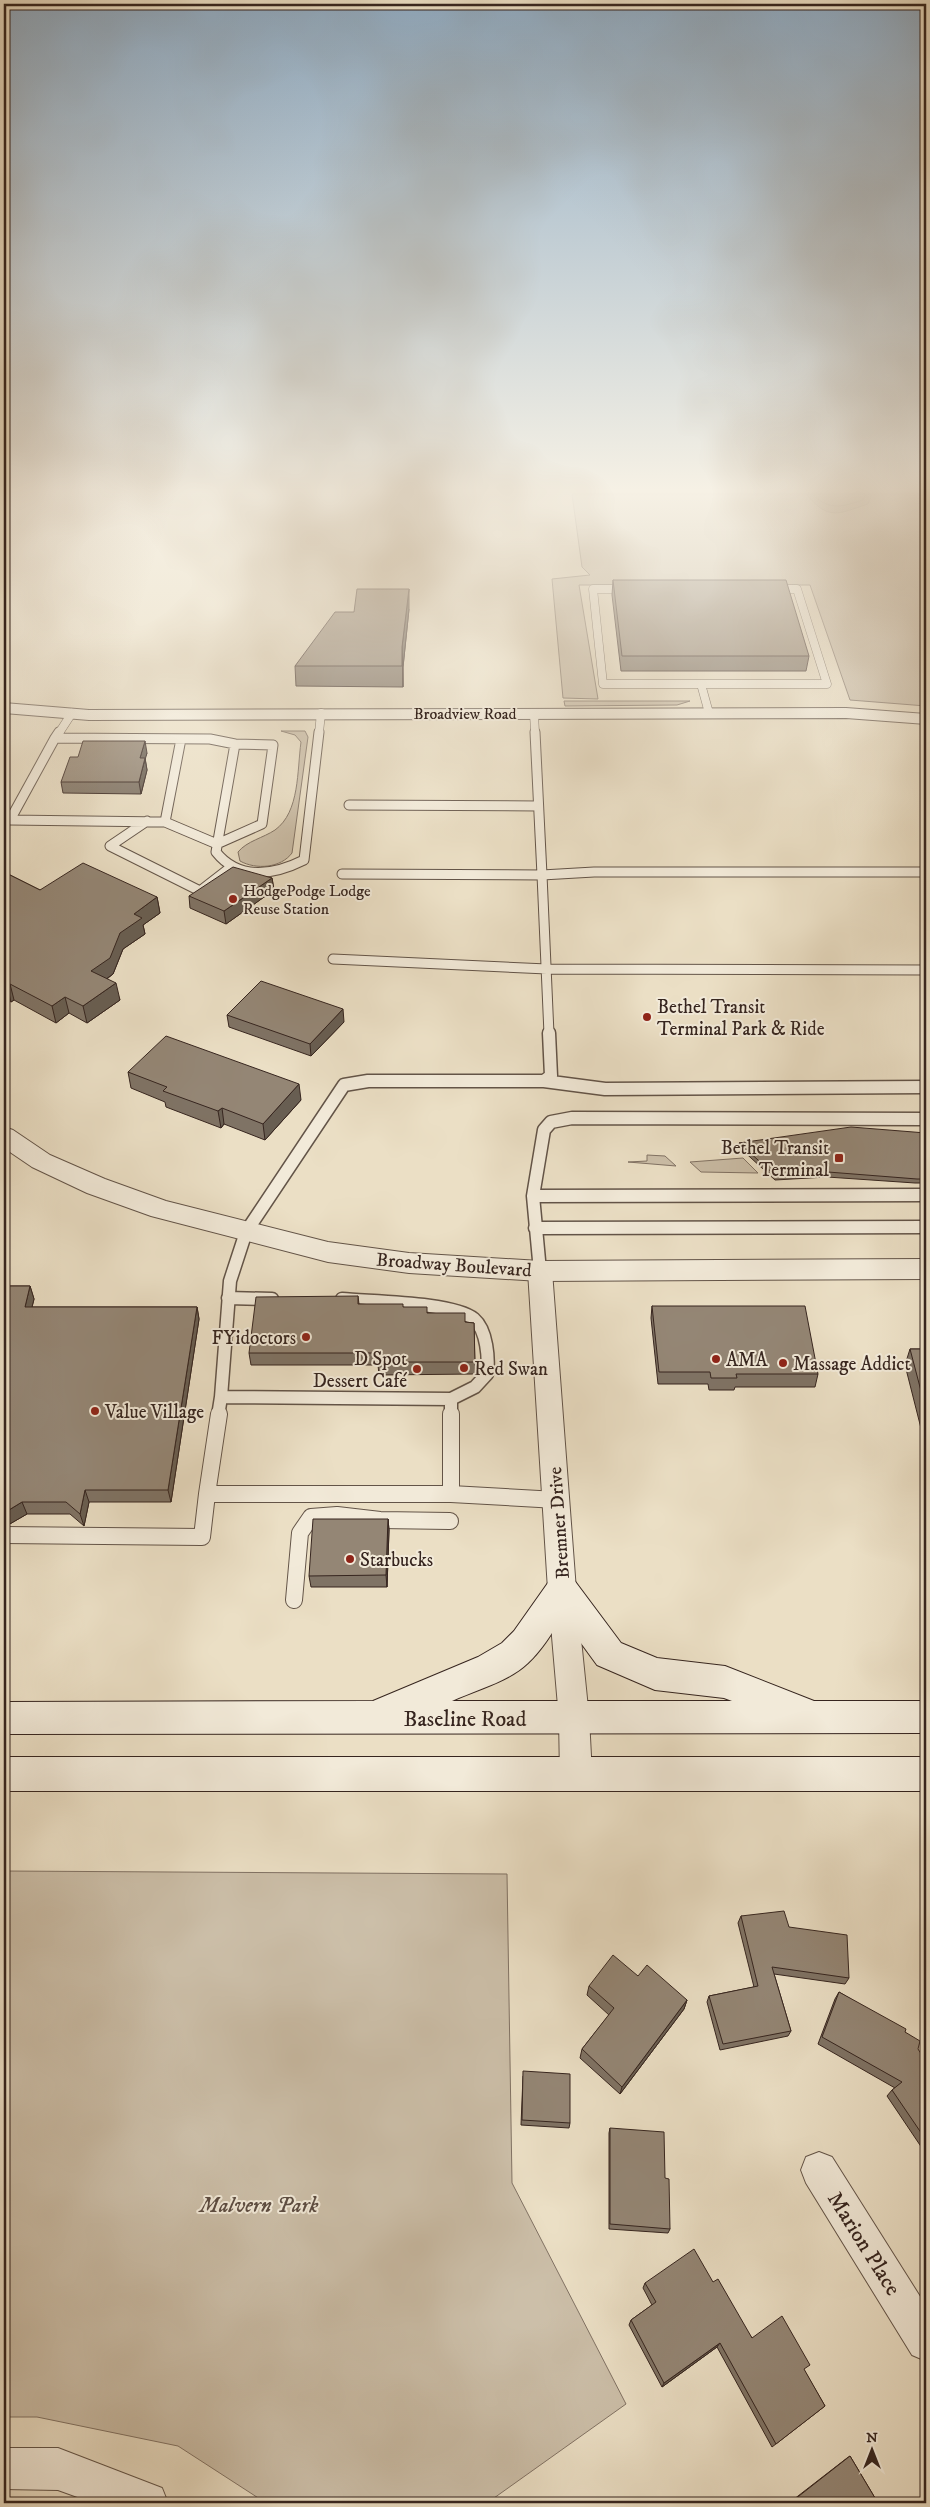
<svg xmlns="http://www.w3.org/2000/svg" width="930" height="2507" viewBox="0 0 930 2507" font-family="'IM FELL DW Pica',serif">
  <rect width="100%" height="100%" fill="#ebdfc5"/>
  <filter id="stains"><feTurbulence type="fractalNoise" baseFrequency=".004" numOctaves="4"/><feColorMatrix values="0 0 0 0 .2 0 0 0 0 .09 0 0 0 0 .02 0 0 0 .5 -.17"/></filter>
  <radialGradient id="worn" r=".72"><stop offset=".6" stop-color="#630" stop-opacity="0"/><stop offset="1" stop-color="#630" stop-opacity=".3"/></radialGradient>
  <path fill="#ccbfa9" stroke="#817264" d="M572,494H926V706L850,700L810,585H579L598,699L563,698L552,579L590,575L582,567Z
    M564,701H690L677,705L565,706Z
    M281,731H305L308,737L292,853C281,868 256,870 240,861L238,852C247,841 263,838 275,830C300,812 297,770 301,742L295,735Z
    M647,1155L665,1156L676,1166L628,1162L647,1161Z
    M743,1158L758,1173L701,1172L690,1162Z
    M4,1871L507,1874L512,2183L626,2404L487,2503H266L178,2446L37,2417H4Z"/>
  <path fill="#ada08d" stroke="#7d6f61" d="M806,494H872L868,504C837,514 829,521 806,494Z"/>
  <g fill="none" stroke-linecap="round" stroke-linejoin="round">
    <path stroke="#726256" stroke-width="1" d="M812,494C829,511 842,507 863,500L866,494"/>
    <g stroke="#635448" stroke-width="9">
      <path id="service-far3" d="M629,589H593L603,684H701L709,713
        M701,684H827L797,589H772
        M534,713L535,733
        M59,733L72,713
        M319,733L321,713"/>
    </g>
    <g stroke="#635448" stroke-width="11">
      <path id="service-far2" d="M59,732L55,738L210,739L235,744L216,852C239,881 274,875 304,860L319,732
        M535,732L542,875L594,872H926
        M55,738L10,820L165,822
        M181,739L165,822L217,844L262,824L273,745L235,744
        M349,805L538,806
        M147,821L110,846L200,891L231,867
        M342,874L542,875L549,1034
        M333,959L547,969L926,970"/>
    </g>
    <g stroke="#635448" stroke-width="15">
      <path id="service-far1" d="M544,1081L605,1089L926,1087
        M533,1196L926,1195
        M535,1228L926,1227
        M540,1271L533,1196L544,1130L551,1122L572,1118L926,1119
        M228,1298L272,1299
        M342,1299C372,1302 453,1302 474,1319C487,1330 489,1359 487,1374L475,1387L451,1399
        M218,1416L221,1397
        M451,1416V1399L221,1397L230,1281L246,1232L344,1085L368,1081H544L551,1076L549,1033"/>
    </g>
    <g stroke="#635448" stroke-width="18">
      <path id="service" d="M219,1414L207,1494H451
        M451,1414V1494L557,1500
        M4,1535L202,1537L207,1494
        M294,1600L300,1533L311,1517L337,1515L380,1520L450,1521"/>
    </g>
    <g stroke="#635448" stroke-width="2">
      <path id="minor" d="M4,703L89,710L846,708L926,714V724L846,718L89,720L4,713Z
        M540,1262L548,1265L552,1271L576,1590L589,1718L592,1775L587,1786L576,1790L565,1786L560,1775L559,1718L548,1590L528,1271L532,1265Z
        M819,2152L832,2157L926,2306V2361L912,2355L806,2183L801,2170L806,2157Z
        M4,2448H58L162,2488L168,2503H94L58,2490L4,2489Z"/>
    </g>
    <g stroke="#635448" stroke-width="2">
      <path id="tertiary" d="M4,1127L13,1130L50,1155L105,1179L166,1201L328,1242L409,1253L540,1261L926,1259V1279L540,1281L409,1273L328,1262L151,1216L87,1193L32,1167L4,1148Z"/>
    </g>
    <g stroke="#36251f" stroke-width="2">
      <path id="secondary" d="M562,1575L574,1580L621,1643L657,1658L725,1666L814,1701H926V1733L4,1734V1702L373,1701L478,1657L502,1643L514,1631L550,1580ZM562,1617L597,1665L655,1690L724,1698L732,1701H452C476,1690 508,1682 528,1663C542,1650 552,1633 562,1617Z
        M4,1757H926V1791H4Z"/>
    </g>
    <use href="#service-far3" stroke="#f2ead9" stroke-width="8"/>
    <use href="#service-far2" stroke="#f2ead9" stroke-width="9"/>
    <use href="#service-far1" stroke="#f2ead9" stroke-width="12"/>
    <use href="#service" stroke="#f2ead9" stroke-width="16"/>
    <use href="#minor" fill="#f2ead9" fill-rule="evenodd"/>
    <use href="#tertiary" fill="#f2ead9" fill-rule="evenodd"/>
    <use href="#secondary" fill="#f2ead9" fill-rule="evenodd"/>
  </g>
  <path fill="#7f7365" stroke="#36251f" d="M613,580L809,656L806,671H621L612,595Z
    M409,609L403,667V687L296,686L295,666L354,612Z
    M147,753L145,758L147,770L141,794L63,793L61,782Z
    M4,872L40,890L157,897L160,913L143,925L145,934L123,949L113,974L107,979L120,1000L87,1023L69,1013L56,1023L14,1000L11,1002L4,998Z
    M272,878L274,890L226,924L190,908L189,896Z
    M227,1015L344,1022L311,1056L229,1027Z
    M128,1072L301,1100L265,1140L224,1124L221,1128L166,1107L165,1102L131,1088Z
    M926,1133V1183H915L827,1177L775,1180L739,1147V1143Z
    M4,1286H30L34,1299L32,1307H197L199,1319L171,1502H89L84,1526L70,1514H27L8,1525L4,1515L5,1505H4Z
    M358,1296L359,1304L403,1307L465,1322L474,1323L475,1374L379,1375L378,1365H251L249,1353Z
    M652,1306L818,1374L815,1387H735L734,1390H709L708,1384H658L651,1318Z
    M910,1349H926V1448L905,1365Z
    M388,1519L389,1530L387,1587H311L309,1576Z
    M741,1916L789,1927L849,1978L845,1984L774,1974L791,2031L788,2036L720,2050L707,2002L709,1996L754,1987L738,1923Z
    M638,1976L687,2000L684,2009L620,2094L580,2058L582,2049L609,2015L587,1995L589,1986Z
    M839,1992L905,2032L926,2061V2154L887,2096L892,2090L895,2088L818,2044L835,1999Z
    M523,2076L570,2123L569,2128L521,2125Z
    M610,2128L670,2229L668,2233L609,2229V2133Z
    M713,2282L752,2338L804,2370L825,2406L772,2447L717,2347L662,2387L629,2325L631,2320L652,2305L643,2288L645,2283Z
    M850,2456L878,2503H789L847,2458Z"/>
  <path fill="#685e52" stroke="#36251f" d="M409,589V609L403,667V687L402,647Z
    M145,741L147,753L142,770L140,758Z
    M145,758L147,770L141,794L139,782Z
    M272,878L274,890L226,924L224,911Z
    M157,897L160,913L143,925L145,934L123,949L113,974L95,987L91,971L134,914Z
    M116,983L120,1000L87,1023L83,1006Z
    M10,984L14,1000L11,1002L7,986Z
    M65,997L69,1013L56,1023L52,1006Z
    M343,1009L344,1022L311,1056L310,1044Z
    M299,1084L301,1100L265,1140L263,1124Z
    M222,1108L224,1124L221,1128L218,1111Z
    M30,1286L34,1299L29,1319L25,1307Z
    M197,1307L199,1319L171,1502L168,1490Z
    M85,1490L89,1502L84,1526L80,1514Z
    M22,1502L27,1514L8,1525L4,1513Z
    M388,1519L389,1530L387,1587L386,1575Z
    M687,2000L684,2009L620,2094L622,2087Z
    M720,2343L717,2347L662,2387L664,2383Z"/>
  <path fill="#948675" stroke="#36251f" d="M613,580H786L809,656H622Z
    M357,589H409L402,647V666H295L335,612H354Z
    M83,741H145L140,758H145L139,782H61L70,757H78Z
    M83,863L157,897L134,914L142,918L120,933L110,958L91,971L116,983L83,1006L65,997L52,1006L10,984L7,986L4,985V872L40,890Z
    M233,867L272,878L224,911L189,896Z
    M261,981L343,1009L310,1044L227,1015Z
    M166,1036L299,1084L263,1124L222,1108L218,1111L163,1091L167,1087L128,1072Z
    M851,1127L926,1133V1179H917L828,1172L776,1176L739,1143Z
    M4,1286H30L25,1307H197L168,1490H85L80,1514L66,1502H22L4,1513L8,1493H4Z
    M358,1296V1304H403V1307H427V1313H465V1322L474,1323L475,1362H378V1353H249L256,1297Z
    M652,1306H805L818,1374H736L737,1378H711L710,1372H659Z
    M910,1349H926V1410Z
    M313,1519H388L386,1575L309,1576Z
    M784,1911L789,1927L847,1935L849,1978L772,1967L791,2031L723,2044L709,1996L758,1986L741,1916Z
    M613,1955L638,1976L647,1965L687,2000L622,2087L582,2049L614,2008L589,1986Z
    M839,1992L906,2029L905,2032L920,2041L918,2049L926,2061V2140L892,2090L902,2082L822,2037Z
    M523,2071L570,2074V2123L522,2120Z
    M610,2128L664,2132L665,2178L669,2179L670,2229L610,2224Z
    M694,2249L713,2282L718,2279L752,2338L782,2316L810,2365L804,2369L825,2406L776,2444L720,2343L664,2383L631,2320L656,2302L645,2283Z
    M850,2456L878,2503H790Z"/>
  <linearGradient id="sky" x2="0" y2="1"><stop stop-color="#90acc4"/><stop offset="0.58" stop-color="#f6f1e5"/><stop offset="1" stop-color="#f6f1e5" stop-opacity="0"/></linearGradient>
  <rect width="930" height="845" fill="url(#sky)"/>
  <g fill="#8f2418" stroke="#f2ead9" stroke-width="2">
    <circle cx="233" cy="899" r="5"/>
    <circle cx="647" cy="1017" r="5"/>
    <rect x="834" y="1153" width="10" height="10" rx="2.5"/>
    <circle cx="306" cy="1337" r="5"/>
    <circle cx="716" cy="1359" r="5"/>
    <circle cx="783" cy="1363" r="5"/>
    <circle cx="464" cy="1368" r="5"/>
    <circle cx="417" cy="1369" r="5"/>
    <circle cx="95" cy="1411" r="5"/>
    <circle cx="350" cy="1559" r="5"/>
  </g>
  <g text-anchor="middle" stroke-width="4" stroke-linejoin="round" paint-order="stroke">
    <g font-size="16" fill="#36251f" stroke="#f2ead9">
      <text x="465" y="719">Broadview Road</text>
    </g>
    <g font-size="16" fill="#36251f" stroke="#f2ead9" text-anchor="start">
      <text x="243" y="896">HodgePodge Lodge<tspan x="243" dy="18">Reuse Station</tspan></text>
    </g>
    <g font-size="19" fill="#36251f" stroke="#f2ead9" text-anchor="start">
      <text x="657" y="1013">Bethel Transit<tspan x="657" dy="22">Terminal Park &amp; Ride</tspan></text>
      <text x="829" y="1154" text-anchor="end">Bethel Transit<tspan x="829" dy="22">Terminal</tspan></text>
      <text x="296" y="1344" text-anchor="end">FYidoctors</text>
      <text x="407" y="1365" text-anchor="end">D Spot<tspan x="407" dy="22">Dessert Café</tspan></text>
      <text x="726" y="1366">AMA</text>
      <text x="793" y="1370">Massage Addict</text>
      <text x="474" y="1375">Red Swan</text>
      <text x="105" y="1418">Value Village</text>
      <text x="360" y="1566">Starbucks</text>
    </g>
    <g font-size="19" fill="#36251f" stroke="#f2ead9">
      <text transform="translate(454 1264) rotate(4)" y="7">Broadway Boulevard</text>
      <text transform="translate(558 1523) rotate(-94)" y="7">Bremner Drive</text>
    </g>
    <g font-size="22" fill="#36251f" stroke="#f2ead9">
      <text x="465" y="1726">Baseline Road</text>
      <text transform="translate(865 2243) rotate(58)" y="8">Marion Place</text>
    </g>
    <g font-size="22" font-style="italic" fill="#5c4c42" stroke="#f2ead9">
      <text x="259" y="2212">Malvern Park</text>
    </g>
  </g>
  <rect width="930" height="2507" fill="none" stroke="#ebdfc5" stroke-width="20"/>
  <rect x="5" y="5" width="920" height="2497" fill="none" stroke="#36251f" stroke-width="2.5"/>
  <rect x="10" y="10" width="910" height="2487" fill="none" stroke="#36251f"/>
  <g transform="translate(872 2450)" stroke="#f2ead9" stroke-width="4" paint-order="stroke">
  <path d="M0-4L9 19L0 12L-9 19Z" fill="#36251f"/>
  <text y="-8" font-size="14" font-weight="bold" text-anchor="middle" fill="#36251f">N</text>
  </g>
  <rect width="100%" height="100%" filter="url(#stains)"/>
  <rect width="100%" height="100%" fill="url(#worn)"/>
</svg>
